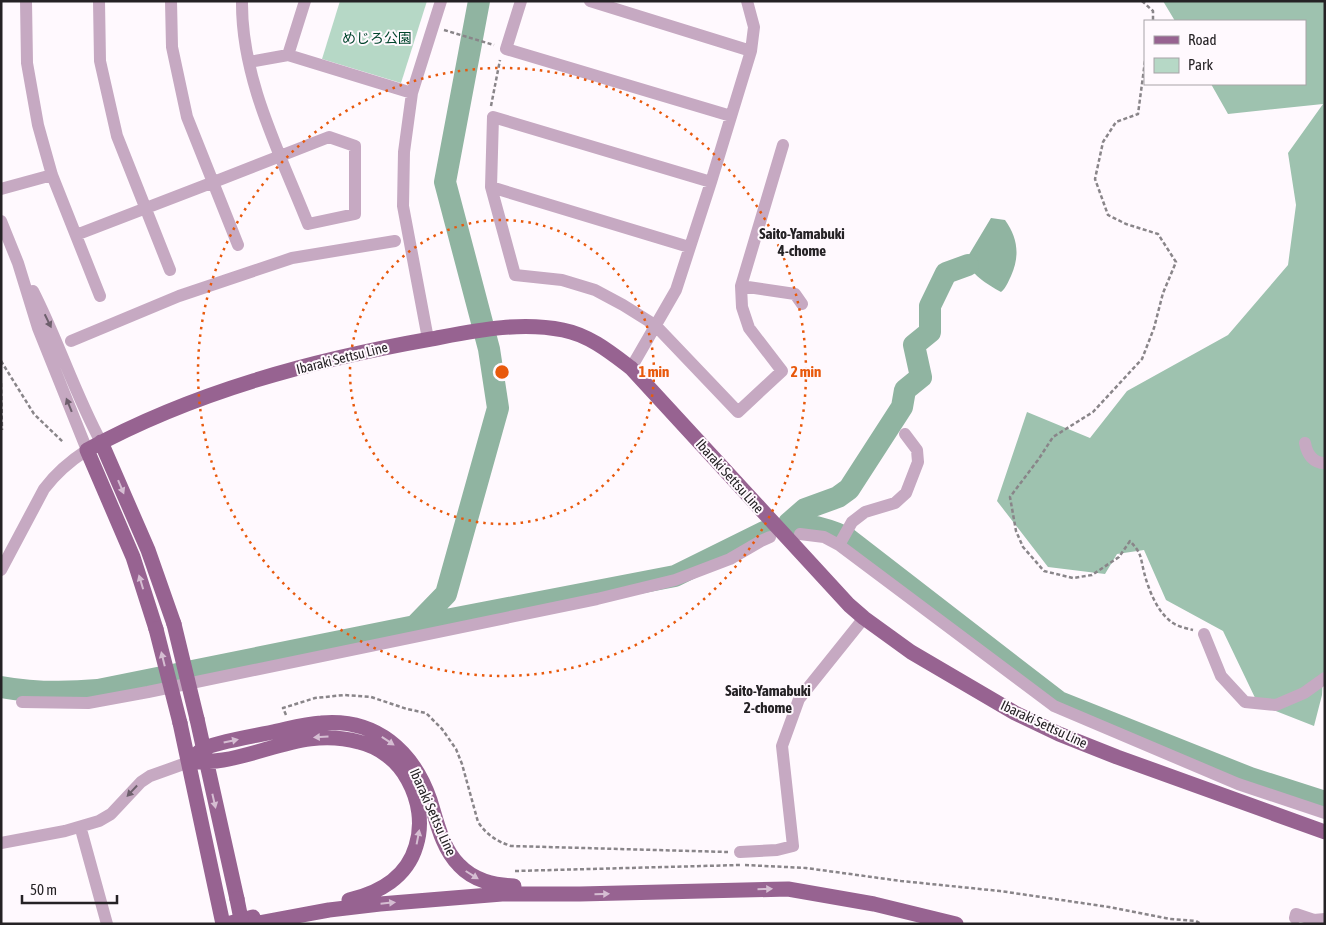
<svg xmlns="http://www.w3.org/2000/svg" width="1326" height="925" viewBox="0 0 1326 925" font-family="'Asap Condensed','Noto Sans JP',sans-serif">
  <rect width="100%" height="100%" fill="#fff9fe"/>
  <path fill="#b6d8c6" d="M340,1H427L401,83L322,59Z"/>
  <path fill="#9ec2af" d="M1163,1H1325V676H1323L1322,695L1314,726L1258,704L1223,631L1166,600L1144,550L1117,554L1105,574L1048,567L997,501L1027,412L1090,438L1127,391L1228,335L1288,265L1296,205L1288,153L1323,104L1228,114L1211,84H1305V21H1175Z"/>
  <path fill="#90b4a1" d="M991,218L1005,220C1018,238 1020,256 1011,276C1008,282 1006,288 1001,292C987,284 969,274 967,258Z"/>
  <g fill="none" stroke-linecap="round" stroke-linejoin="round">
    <path stroke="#90b4a1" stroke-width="22" d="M789,523C810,526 830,528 848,539L1059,702L1250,778L1325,802
      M789,523L805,509L838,497L849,489L902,407L905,390L921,377L914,345L930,332V306L946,273L968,265
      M415,626L446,594L498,408L489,349L445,182L479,1
      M1,687C34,693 65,693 98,690L415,626L675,576L764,532"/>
    <path stroke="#898589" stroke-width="2.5" stroke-dasharray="4 2.5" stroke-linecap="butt" d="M1142,1L1153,11V21
      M444,30L494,45
      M1145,61L1138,114L1116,122L1103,142L1095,179L1108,215L1126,224L1158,234L1176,262L1163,293L1154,328L1142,359L1093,412L1053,437L1038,460L1010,497L1016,531L1023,547L1044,571L1073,578L1092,575L1119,557L1130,541C1142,554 1140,556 1144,572C1148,588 1156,609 1169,620C1175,626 1185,628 1193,630
      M491,106L500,60
      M1,361L34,414L63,442
      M1,383L2,430
      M286,715L283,708L315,698L344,695L371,697L407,709L426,713L442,729L456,749L462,764L478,822C487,835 496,841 511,846L728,852
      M745,865L806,868L901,881L1000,891L1109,907L1170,919L1196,921L1201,924
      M515,871L740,865"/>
    <path stroke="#c6a9c2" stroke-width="12" d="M26,1L27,63L38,125L52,175L100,296
      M99,1L100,61L117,136L170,270
      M171,1L172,47L187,117L238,245
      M521,1L506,49L731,116
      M590,1L751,51
      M288,55L305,1
      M249,62L288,55L412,93
      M711,182L493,117L491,187L515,275L562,280L595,290L623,305L655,325L738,412L782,371L749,328L742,307L741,286L783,145
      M491,187L689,247
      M1,189L52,175
      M1,221L18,263L38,328L87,450C70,461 56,473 44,489L1,570
      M76,235C160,203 245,170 329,137L355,146V214L308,224C280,153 241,79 242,1
      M741,286L795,294L802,304
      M33,291C58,340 75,394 101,442
      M428,339L403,206L404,152L412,93L441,1
      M71,341L179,296L292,258L395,241
      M631,368L676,290L711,182L751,51L754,27L747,1
      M1305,443C1307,454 1313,463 1325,463
      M800,534L824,537L839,545L1054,706L1238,784L1325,813
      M839,545L852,522L865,512L895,503L906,493L918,462L917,450L905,434
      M1204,634L1221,676L1245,702L1276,705L1304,693L1325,678
      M22,702L88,703L148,692L597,599L675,580L730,559L761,541L770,537
      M82,833L107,924
      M1,843L65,831L99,821L111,814L141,782L150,776L189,762
      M740,852L777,850L793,846L782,746L799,699L864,618
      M1295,918L1296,914L1314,920L1325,919"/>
    <path stroke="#976391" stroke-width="15" d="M101,442L148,550L174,624
      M156,629L133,557L87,450C193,392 312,360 431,339C474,331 519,321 563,330C589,335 610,352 631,368L849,605L864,618L911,652L1015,713L1059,734L1117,757L1325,832
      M197,719L237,899
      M180,723L223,924
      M189,762C200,762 211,762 223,760C271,752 308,728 359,742C380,747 398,761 408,780C419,800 423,824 416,846C407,877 379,893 349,900
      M189,762C193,758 198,752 203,749C214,742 261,735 277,731C291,728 306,724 321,723C376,718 413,751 430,800C437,822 442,848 459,865C474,881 494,885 514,886
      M227,924L253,917
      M253,924L329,910L380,904L502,894H580L788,889L874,904L956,924"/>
    <path stroke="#976391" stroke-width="15" d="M174,624L197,719
      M156,629L180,723
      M237,899L242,924"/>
  </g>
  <defs><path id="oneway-solid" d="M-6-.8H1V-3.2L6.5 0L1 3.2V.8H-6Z" transform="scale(1.25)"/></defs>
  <g fill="#6d5f6c">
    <use href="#oneway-solid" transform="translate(48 321) rotate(64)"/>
    <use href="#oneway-solid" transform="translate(69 405) rotate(-112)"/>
    <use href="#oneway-solid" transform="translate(132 791) rotate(133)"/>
  </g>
  <g fill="#d5bdd2">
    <use href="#oneway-solid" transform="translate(121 487) rotate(67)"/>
    <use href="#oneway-solid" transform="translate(141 582) rotate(-107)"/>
    <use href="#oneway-solid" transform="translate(163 659) rotate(-104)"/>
    <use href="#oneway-solid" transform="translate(321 737) rotate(177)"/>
    <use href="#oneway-solid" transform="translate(231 741) rotate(-12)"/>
    <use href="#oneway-solid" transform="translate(388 741) rotate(34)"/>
    <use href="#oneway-solid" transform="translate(214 801) rotate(77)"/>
    <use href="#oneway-solid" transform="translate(418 837) rotate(-79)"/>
    <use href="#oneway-solid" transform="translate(472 875) rotate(32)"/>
    <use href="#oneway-solid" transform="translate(765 889) rotate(-1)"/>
    <use href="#oneway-solid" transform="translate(602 894) rotate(-1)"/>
    <use href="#oneway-solid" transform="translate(388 903) rotate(-6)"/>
  </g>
  <g fill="none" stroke="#e8590c" stroke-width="2.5" stroke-dasharray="2.5 5">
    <circle cx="502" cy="372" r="152"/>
    <circle cx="502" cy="372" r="304"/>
  </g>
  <g text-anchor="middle" stroke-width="4" stroke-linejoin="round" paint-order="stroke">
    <g font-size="14" fill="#00452c" stroke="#fff9fe">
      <text x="377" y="43">めじろ公園</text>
    </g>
    <g font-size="14" fill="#252225" stroke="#fff9fe">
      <text transform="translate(342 358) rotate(-14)" y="5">Ibaraki Settsu Line</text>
      <text transform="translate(730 476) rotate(48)" y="5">Ibaraki Settsu Line</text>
      <text transform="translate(1044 724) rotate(25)" y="5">Ibaraki Settsu Line</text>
      <text transform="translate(433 812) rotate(66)" y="5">Ibaraki Settsu Line</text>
    </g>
    <g font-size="15" font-weight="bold" fill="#252225" stroke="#fff9fe">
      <text x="802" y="239">Saito-Yamabuki<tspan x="802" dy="17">4-chome</tspan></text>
      <text x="768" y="696">Saito-Yamabuki<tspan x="768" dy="17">2-chome</tspan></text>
    </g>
  </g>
  <circle cx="502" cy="372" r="8" fill="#e8590c" stroke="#fff9fe" stroke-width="2.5"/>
  <g font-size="15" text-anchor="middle" font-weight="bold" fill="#e8590c" stroke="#fff9fe" stroke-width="4" stroke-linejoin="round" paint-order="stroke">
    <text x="654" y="377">1 min</text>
    <text x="806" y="377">2 min</text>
  </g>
  <rect width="1326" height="925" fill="none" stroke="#252225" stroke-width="5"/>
  <rect x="1144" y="20" width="162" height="65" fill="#fff9fe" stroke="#a8a3a7"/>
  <rect x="1154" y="36" width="25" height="8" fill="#976391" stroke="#a8a3a7"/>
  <text x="1188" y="45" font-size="15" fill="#252225">Road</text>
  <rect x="1154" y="58" width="25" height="15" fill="#b6d8c6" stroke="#a8a3a7"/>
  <text x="1188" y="70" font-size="15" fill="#252225">Park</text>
  <path d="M22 895v8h95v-8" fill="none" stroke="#252225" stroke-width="2.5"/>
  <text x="30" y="895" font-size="15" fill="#252225" stroke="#fff9fe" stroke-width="4" paint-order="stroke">50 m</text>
</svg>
